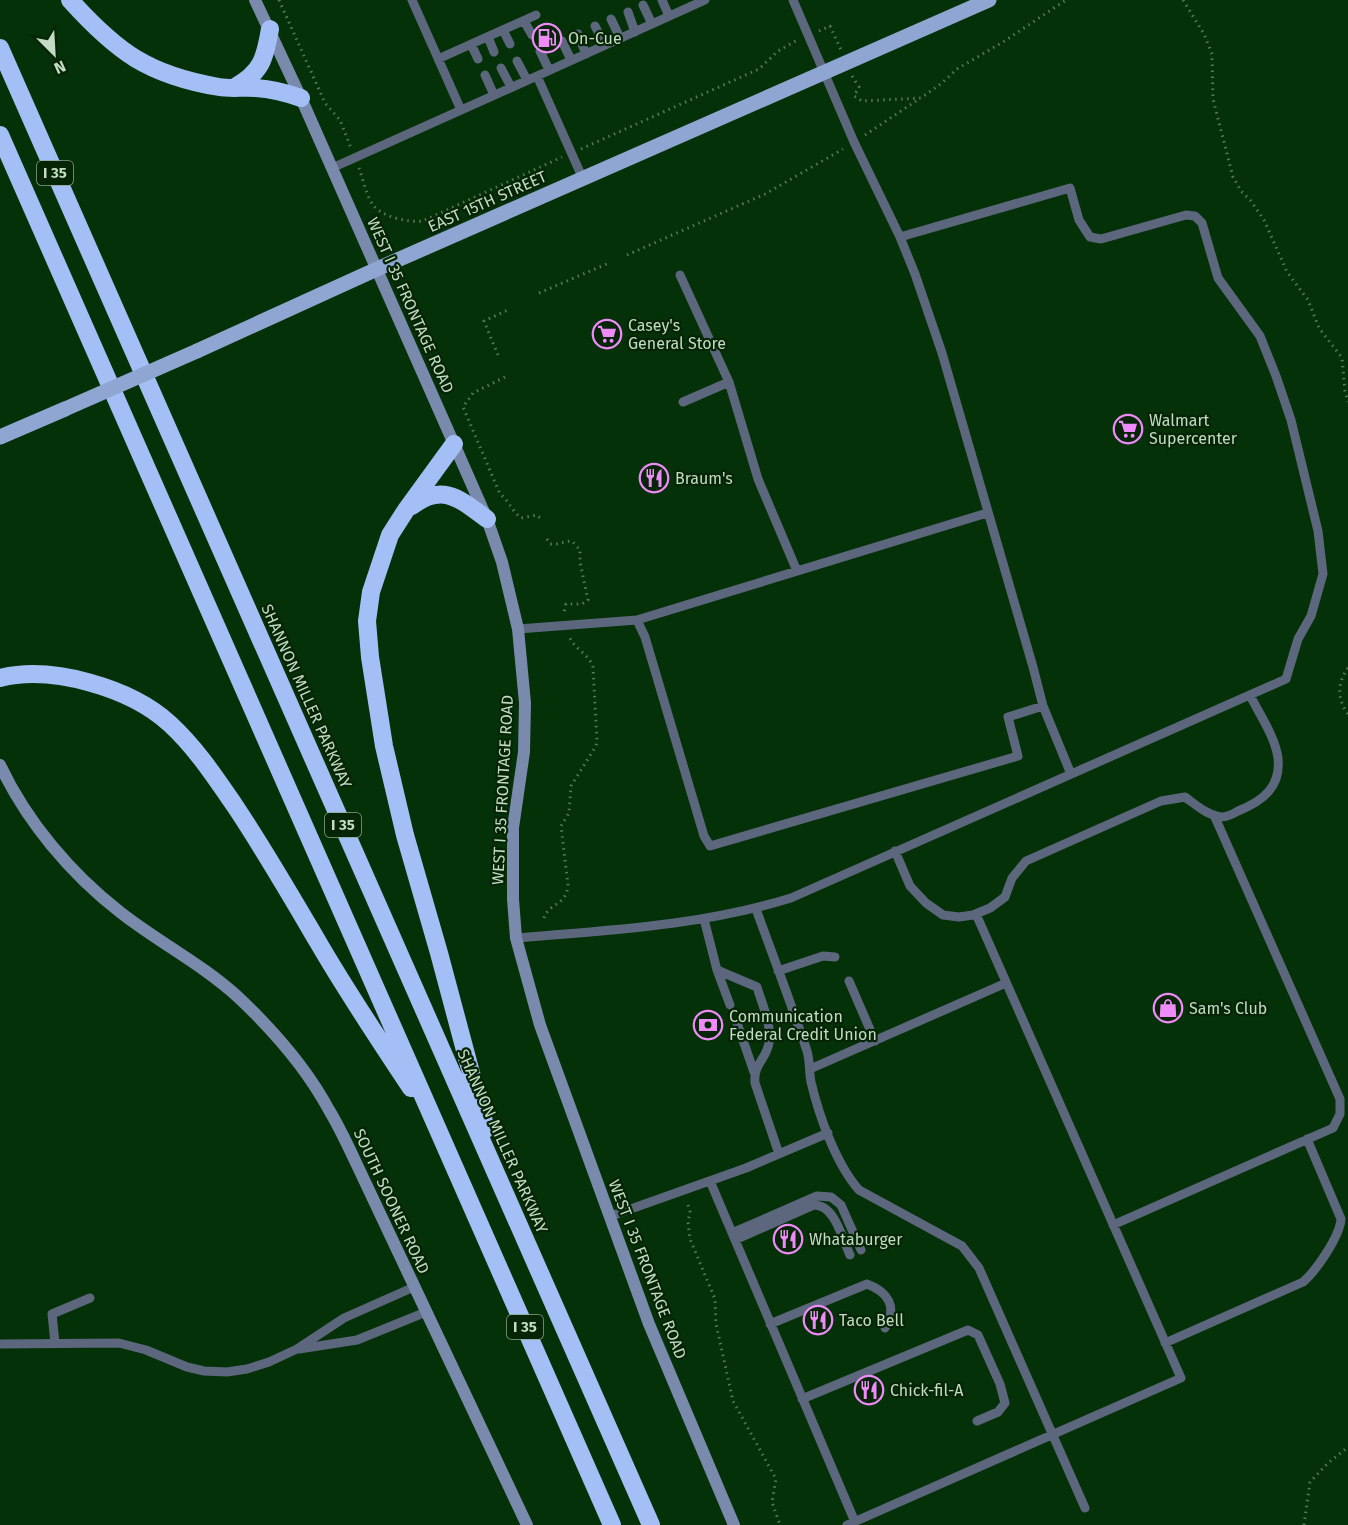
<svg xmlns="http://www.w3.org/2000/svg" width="1348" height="1525" viewBox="0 0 1348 1525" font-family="'Fira Sans',sans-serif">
  <rect width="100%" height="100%" fill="#043107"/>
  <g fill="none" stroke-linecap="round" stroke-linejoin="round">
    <path stroke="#567a58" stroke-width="3" stroke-dasharray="1.5 4.5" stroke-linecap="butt" d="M279,0L325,103L340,120L351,148
      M1183,0L1204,34L1212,54L1213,99L1233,177L1241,191L1251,201L1264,220L1287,272L1308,300L1319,328L1342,358L1345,391L1348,402
      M819,31L830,26L841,50
      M852,76L859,87L854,96L862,101L921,98L942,83L957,69L1003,42L1066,0
      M865,135L919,99
      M581,149L759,69L778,51L799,39
      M359,168C363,179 366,195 373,205C382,217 409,223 423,221L562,157
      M627,255L765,194L843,149
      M539,293L609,263
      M498,355L484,321L510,309
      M505,377L473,393L463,407L500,494C509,501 512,511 521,518L537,515L540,518
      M547,539L550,544C558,545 564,541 572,541L580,550V562L588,600L582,604H566L564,612
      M1348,668C1337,683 1337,699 1348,714
      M544,918C549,902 566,907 568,885L561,826L569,813L571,786L596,746L597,740L593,667C589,654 574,649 569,636
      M688,1205L690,1212L688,1222L690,1239L715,1299L716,1324L733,1401L776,1479L772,1502L780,1525
      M1304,1525L1310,1482L1328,1463L1348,1447"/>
    <path stroke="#5c677d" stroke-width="9" d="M412,0L461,110
      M662,0L669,16
      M793,0L854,142L900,237L915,274L942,353L1033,667L1043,706L1071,774
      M643,5L652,24
      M628,12L635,32
      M611,19L620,38
      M524,21L532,35
      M595,26L605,45
      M503,30L510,44
      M578,34L586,54
      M488,37L494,52
      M562,41L571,60
      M471,44L478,59
      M540,51L549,70
      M438,59L536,15
      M517,61L527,80
      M501,68L511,87
      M485,75L494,95
      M332,168L537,76
      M583,179L537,76L705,0
      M680,275L729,382L758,479L797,571
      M683,402L729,382
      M637,620L645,637L704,836L710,846L1018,756L1008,717L1043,706
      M518,629L637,620L987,513
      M895,851L910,886L926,903L943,915L959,917L973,915L990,908L1005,897L1012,878L1026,861L1161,801L1185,797C1196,805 1207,815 1221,817C1227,817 1233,814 1238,811C1263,801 1281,787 1278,758C1275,736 1259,714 1250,695
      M756,909C773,956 791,1003 807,1051C810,1061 809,1072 811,1082C819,1116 836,1164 859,1190L962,1246L979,1268L1085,1508
      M704,919L717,970L757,987C762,1004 772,1025 769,1043C766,1060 753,1064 755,1083L779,1154
      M516,938C611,930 700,926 791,898L1286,679L1298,639L1311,616L1323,574L1318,531L1291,420L1276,376L1260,336L1218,278L1202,223L1195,216L1186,215L1101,239L1090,237L1079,220L1070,188L900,237
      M717,970L730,1005
      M778,971L823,956L835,957
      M849,981L875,1041
      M737,1023L754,1072
      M810,1069L1006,983
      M710,1181L855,1522
      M611,1216L746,1168L828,1133
      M1113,1225L1333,1128L1340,1114V1099L1214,815
      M732,1233L817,1196L831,1197L841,1205L861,1250
      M735,1240L814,1205C835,1205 842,1238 850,1255
      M770,1324L867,1284C888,1292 898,1307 885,1328
      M55,1343L52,1314L90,1298
      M1165,1343L1303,1282C1316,1271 1340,1236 1341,1219L1307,1139
      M0,1344L119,1343L146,1350L187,1367L204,1371L227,1372L247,1369L269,1362L297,1349L344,1318L414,1287
      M299,1349L357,1340L426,1312
      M802,1399L968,1330L978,1335L1000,1384L1005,1403L998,1412L977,1421
      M847,1525L1181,1378L976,914"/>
    <path stroke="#798aad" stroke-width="12" d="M255,0L301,98L454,444L487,519L502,562L518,629L525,703L524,752L513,828V899L516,938L540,1025L649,1324L734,1525
      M0,765C27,822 71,874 120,912C158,942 202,964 238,997C273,1030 306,1067 329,1110C340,1128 349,1148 358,1167L527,1525"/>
    <path stroke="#8fa6d3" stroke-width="15" d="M197,351L377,269L989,0
      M0,437L65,409"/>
    <path stroke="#a3bff5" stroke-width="18" d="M70,0C117,52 148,75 219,87C231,89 244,87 256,88C272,89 287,93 301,98
      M0,48L651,1525
      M235,87C262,72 265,58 270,29
      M0,135L612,1525
      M454,444L406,510L390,535L371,592L367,621L370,657L384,746L405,835L439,953L486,1129
      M412,506C443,482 461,500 487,519
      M0,678C52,665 131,688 170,724C196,748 215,777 235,806C265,851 291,896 318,942C347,992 379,1040 411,1088"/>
    <path stroke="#8fa6d3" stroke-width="15" d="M65,409L197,351"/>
  </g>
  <defs>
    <g id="fuel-ring" transform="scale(1.5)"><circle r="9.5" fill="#052506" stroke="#ee8bf8" stroke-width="1.5"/><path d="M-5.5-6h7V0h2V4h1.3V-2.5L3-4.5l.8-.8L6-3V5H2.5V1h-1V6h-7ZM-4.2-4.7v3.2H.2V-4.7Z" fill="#ee8bf8"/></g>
    <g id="supermarket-ring" transform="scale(1.5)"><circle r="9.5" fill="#052506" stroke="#ee8bf8" stroke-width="1.5"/><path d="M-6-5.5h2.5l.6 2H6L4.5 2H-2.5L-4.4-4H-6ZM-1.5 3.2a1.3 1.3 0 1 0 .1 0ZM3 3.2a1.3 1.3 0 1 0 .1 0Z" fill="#ee8bf8"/></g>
    <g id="restaurant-ring" transform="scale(1.5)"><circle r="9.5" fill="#052506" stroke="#ee8bf8" stroke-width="1.5"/><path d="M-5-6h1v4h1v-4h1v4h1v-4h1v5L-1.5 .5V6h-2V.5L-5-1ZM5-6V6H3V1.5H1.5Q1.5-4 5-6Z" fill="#ee8bf8"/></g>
    <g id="shop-ring" transform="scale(1.5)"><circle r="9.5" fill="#052506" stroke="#ee8bf8" stroke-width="1.5"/><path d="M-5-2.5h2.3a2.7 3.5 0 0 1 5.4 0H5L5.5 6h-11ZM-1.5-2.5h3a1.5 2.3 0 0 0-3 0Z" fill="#ee8bf8"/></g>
    <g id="bank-ring" transform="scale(1.5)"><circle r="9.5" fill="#052506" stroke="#ee8bf8" stroke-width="1.5"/><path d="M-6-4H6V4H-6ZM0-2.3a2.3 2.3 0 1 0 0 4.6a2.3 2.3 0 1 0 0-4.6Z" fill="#ee8bf8"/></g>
  </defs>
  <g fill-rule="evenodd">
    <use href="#fuel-ring" x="547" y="38"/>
    <use href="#supermarket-ring" x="607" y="334"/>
    <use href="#supermarket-ring" x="1128" y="429"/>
    <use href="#restaurant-ring" x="654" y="478"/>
    <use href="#shop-ring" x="1168" y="1008"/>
    <use href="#bank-ring" x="708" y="1025"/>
    <use href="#restaurant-ring" x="788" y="1239"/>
    <use href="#restaurant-ring" x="818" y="1320"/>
    <use href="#restaurant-ring" x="869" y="1390"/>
  </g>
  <g text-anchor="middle" stroke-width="4.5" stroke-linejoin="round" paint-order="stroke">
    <g fill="#052506" stroke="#8ba48a" stroke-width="1.5">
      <rect x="37" y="161" width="36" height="24" rx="4.5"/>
      <rect x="325" y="813" width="36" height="24" rx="4.5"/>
      <rect x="507" y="1315" width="36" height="24" rx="4.5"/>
    </g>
    <g font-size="15" font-weight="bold" fill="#c4dbc3">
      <text x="55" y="178">I 35</text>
      <text x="343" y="830">I 35</text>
      <text x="525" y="1332">I 35</text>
    </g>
    <g font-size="16" fill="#c4dbc3" stroke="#052506" text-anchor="start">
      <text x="568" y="44">On-Cue</text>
      <text x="628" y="331">Casey's<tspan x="628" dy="18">General Store</tspan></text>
      <text x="1149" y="426">Walmart<tspan x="1149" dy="18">Supercenter</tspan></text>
      <text x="675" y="484">Braum's</text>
      <text x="1189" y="1014">Sam's Club</text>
      <text x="729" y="1022">Communication<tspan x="729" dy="18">Federal Credit Union</tspan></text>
      <text x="809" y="1245">Whataburger</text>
      <text x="839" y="1326">Taco Bell</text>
      <text x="890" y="1396">Chick-fil-A</text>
    </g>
    <g font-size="16" fill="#c4dbc3" stroke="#052506">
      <text transform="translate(487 201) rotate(-24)" y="6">EAST 15TH STREET</text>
      <text transform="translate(411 305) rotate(66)" y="6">WEST I 35 FRONTAGE ROAD</text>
      <text transform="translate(307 696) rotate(66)" y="6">SHANNON MILLER PARKWAY</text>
      <text transform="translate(502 790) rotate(-87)" y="6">WEST I 35 FRONTAGE ROAD</text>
      <text transform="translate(503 1141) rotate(66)" y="6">SHANNON MILLER PARKWAY</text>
      <text transform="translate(392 1201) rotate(65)" y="6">SOUTH SOONER ROAD</text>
      <text transform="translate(648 1269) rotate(69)" y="6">WEST I 35 FRONTAGE ROAD</text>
    </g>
  </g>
  <g transform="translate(54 54) rotate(156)" stroke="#052506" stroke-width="4.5" paint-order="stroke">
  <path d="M0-4.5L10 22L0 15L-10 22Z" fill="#c4dbc3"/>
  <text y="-9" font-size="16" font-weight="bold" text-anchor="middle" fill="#c4dbc3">N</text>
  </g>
</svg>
